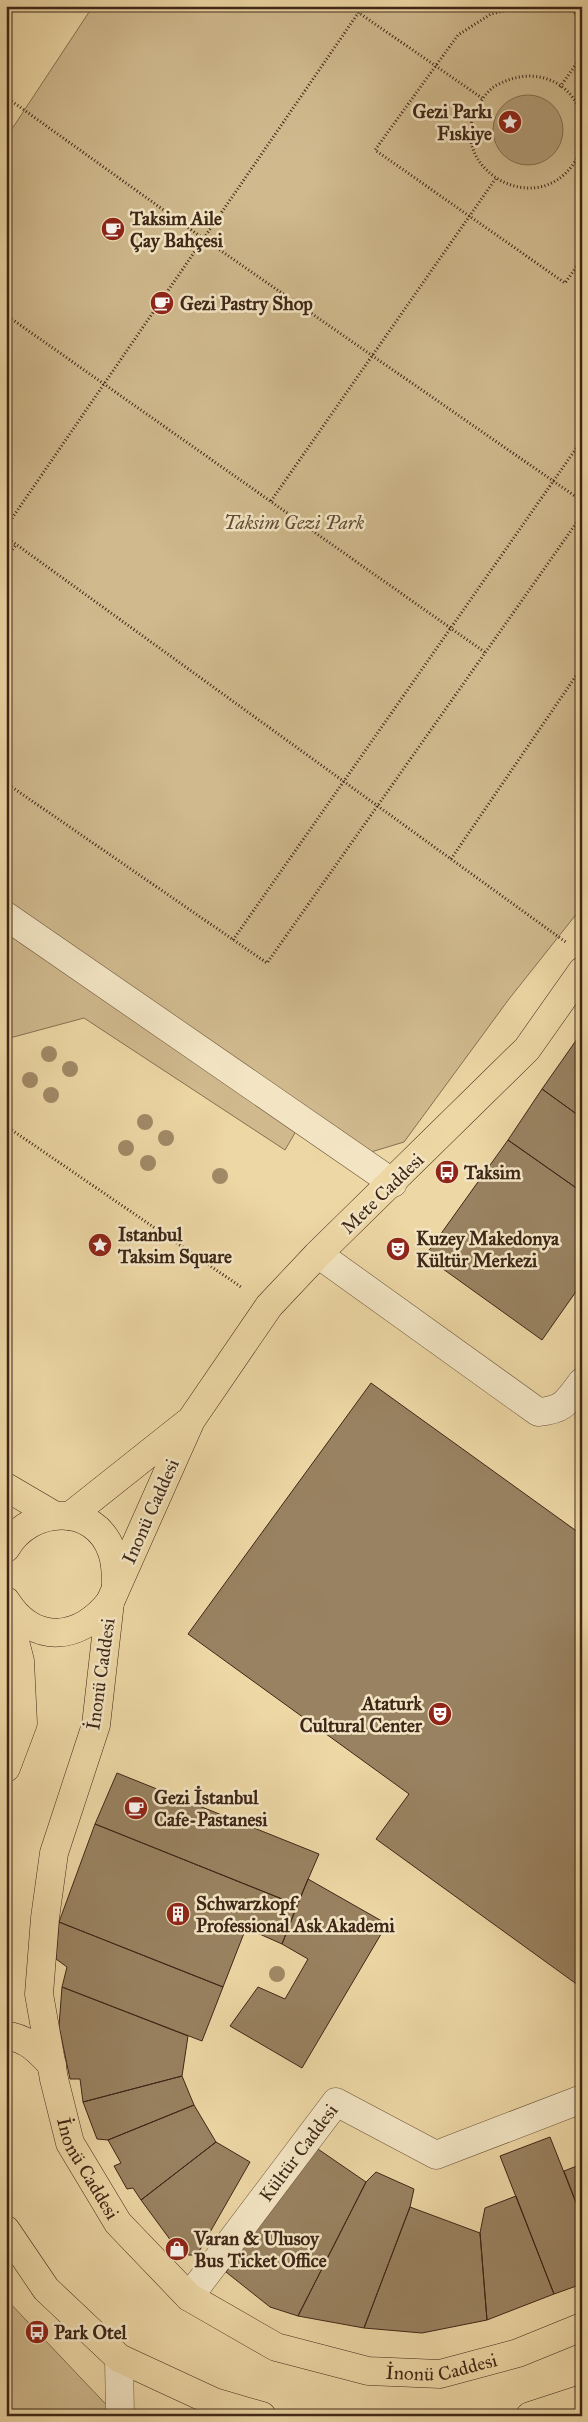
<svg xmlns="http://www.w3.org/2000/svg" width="588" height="2422" viewBox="0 0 588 2422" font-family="'IM FELL Great Primer',serif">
  <rect width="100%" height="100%" fill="#edd7a5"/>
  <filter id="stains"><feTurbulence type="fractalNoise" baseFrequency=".004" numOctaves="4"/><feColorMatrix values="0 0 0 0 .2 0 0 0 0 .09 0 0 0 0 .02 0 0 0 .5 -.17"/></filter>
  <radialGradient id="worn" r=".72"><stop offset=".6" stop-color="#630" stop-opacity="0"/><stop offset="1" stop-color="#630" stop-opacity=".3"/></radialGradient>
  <path fill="#cfb98d" stroke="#867052" d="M93,6H582V907L509,999L404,1142L371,1152L309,1109L285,1150L84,1018L6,1039V138Z
    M6,2299L117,2416H6Z"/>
  <path fill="#b29b75" stroke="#846c4f" d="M493 130a35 35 0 1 1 70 0a35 35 0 1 1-70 0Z"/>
  <path fill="#998261" stroke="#3e2617" d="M582,1032V1118L542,1089Z
    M542,1089L582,1118V1192L508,1140Z
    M508,1140L582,1192V1283L542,1340L425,1256Z
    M371,1383L582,1535V1988L376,1839L409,1794L188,1634Z
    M117,1773L319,1854L297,1905L95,1824Z
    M95,1824L297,1905L282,1944L246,1928L223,1987L59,1922Z
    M308,1879L387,1924L302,2068L230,2026L258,1987L285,1999L308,1959L282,1944Z
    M59,1922L223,1987L202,2041L62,1987L67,1967L56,1959Z
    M62,1987L188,2036L182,2076L83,2102L80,2079H70L59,2026Z
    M182,2076L194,2105L108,2140L97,2139L83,2102Z
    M194,2105L216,2142L141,2200L133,2188L127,2189L114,2166L121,2163L108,2140Z
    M550,2137L582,2218V2284L554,2294L500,2156Z
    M216,2142L250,2162L197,2255H189L177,2249L141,2200Z
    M315,2147L366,2182L298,2316L270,2307L226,2272Z
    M582,2164V2218L564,2171Z
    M376,2172L414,2189L410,2207L364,2328L298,2316L366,2182Z
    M516,2196L554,2294L487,2320L480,2233L485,2208Z
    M410,2207L480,2233L487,2320L422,2333L364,2328Z"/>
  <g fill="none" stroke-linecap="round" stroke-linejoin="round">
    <g stroke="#6a523a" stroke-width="29">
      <g id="minor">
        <path d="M6,916L393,1183"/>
        <path d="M318,1254L538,1412C564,1410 567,1402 582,1382"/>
        <path id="s1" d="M189,2297L336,2102L436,2155L582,2099"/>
        <path d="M119,2358L120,2416"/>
      </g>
    </g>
    <g stroke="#3e2617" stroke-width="29">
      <g id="major">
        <path id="s2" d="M582,971L527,1049L318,1254L269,1306L191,1420L110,1602L96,1725L54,1853L45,1918L39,1994L54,2079L70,2143L118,2223L189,2297L276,2347L368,2371L440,2374L518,2353L582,2327"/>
        <path d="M6,1487L52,1514"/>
        <path d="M70,1516L187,1423"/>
        <path d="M6,1548C30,1506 95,1502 112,1552C116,1563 116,1574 116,1586"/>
        <path d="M6,1601C34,1645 79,1641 110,1602"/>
        <path d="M6,1606L20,1661L23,1723L6,1768"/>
        <path d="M6,2036C26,2037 39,2051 52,2065"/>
        <path d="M6,2230L46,2289L119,2358L214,2402L262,2416"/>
        <path d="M530,2416L582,2399"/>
      </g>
    </g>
    <path stroke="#3e2617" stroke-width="3" stroke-dasharray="1 2.5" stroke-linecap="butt" d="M349,6L482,98
      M524,6L491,14L458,35L375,150L565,283L582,259
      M540,6L567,9L582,16
      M560,87L582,56
      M6,97L204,239L582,501
      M582,116C577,100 566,86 550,80C532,73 515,76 499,84C488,89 482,99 476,110C445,172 549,229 582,148
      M576,163L582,167
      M6,315L486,653
      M271,501L496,178
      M6,527L363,6
      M6,537L567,943
      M6,558L16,545
      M6,783L267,963L582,515
      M451,859L582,667
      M233,940L582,440
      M6,1126L241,1287"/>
    <use href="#minor" stroke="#f3e5c4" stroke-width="28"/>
    <use href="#major" stroke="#edd7a5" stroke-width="28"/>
  </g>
  <g fill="#a18a67">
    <circle cx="49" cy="1054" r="8"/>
    <circle cx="70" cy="1069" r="8"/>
    <circle cx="30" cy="1080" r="8"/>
    <circle cx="51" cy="1095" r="8"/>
    <circle cx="145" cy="1122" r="8"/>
    <circle cx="166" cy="1138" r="8"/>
    <circle cx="126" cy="1148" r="8"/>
    <circle cx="148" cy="1163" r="8"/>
    <circle cx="220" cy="1176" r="8"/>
    <circle cx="277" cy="1974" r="8"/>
  </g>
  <defs>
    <g id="sight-disc" transform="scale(1.25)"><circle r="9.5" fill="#8f2418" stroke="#f3e5c4"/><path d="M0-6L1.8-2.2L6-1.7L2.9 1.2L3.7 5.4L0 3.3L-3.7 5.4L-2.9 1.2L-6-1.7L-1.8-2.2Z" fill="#fff"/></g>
    <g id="cafe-disc" transform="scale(1.25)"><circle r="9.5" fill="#8f2418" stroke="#f3e5c4"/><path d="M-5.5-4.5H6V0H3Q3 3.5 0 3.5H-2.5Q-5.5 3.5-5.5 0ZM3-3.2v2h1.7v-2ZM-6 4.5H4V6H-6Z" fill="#fff"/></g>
    <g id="bus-disc" transform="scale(1.25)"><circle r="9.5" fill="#8f2418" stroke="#f3e5c4"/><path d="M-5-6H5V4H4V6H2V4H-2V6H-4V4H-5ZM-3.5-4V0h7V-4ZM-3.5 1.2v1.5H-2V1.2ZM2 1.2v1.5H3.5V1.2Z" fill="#fff"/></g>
    <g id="theatre-disc" transform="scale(1.25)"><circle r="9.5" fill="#8f2418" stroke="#f3e5c4"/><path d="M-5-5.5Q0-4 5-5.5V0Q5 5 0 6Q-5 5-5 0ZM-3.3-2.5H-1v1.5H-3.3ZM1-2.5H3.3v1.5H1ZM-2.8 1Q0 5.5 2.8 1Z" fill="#fff"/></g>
    <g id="building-disc" transform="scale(1.25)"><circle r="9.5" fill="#8f2418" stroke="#f3e5c4"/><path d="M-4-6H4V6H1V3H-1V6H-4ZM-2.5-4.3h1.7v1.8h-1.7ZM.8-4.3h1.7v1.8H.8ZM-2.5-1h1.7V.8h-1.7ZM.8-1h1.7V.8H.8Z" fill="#fff"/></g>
    <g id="shop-disc" transform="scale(1.25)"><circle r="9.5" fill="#8f2418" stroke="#f3e5c4"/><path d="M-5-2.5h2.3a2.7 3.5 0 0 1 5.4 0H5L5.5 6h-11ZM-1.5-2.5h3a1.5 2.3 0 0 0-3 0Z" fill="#fff"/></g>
  </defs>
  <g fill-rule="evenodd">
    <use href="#sight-disc" x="510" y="122"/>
    <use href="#cafe-disc" x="113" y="229"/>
    <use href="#cafe-disc" x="162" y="303"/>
    <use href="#bus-disc" x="447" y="1172"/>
    <use href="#sight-disc" x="100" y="1245"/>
    <use href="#theatre-disc" x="398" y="1249"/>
    <use href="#theatre-disc" x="440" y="1714"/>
    <use href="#cafe-disc" x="136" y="1808"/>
    <use href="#building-disc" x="178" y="1914"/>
    <use href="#shop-disc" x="177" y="2249"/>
    <use href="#bus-disc" x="37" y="2332"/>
  </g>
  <g text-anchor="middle" stroke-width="5" stroke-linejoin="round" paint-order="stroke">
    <g font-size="19" font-weight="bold" fill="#3e2617" stroke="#f3e5c4" text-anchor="start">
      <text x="492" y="118" text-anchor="end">Gezi Parkı<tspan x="492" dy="22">Fıskiye</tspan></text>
      <text x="130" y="225">Taksim Aile<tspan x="130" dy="22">Çay Bahçesi</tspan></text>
      <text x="180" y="310">Gezi Pastry Shop</text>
      <text x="464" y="1179">Taksim</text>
      <text x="118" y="1241">Istanbul<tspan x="118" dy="22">Taksim Square</tspan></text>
      <text x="416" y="1245">Kuzey Makedonya<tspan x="416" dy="22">Kültür Merkezi</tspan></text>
      <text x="422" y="1710" text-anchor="end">Ataturk<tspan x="422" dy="22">Cultural Center</tspan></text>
      <text x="154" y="1804">Gezi İstanbul<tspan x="154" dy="22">Cafe-Pastanesi</tspan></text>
      <text x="196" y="1910">Schwarzkopf<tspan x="196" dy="22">Professional Ask Akademi</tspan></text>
      <text x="194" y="2245">Varan &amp; Ulusoy<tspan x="194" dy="22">Bus Ticket Office</tspan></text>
      <text x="54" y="2339">Park Otel</text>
    </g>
    <g font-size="19" font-style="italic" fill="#624b34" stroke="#f3e5c4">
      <text x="294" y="529">Taksim Gezi Park</text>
    </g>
    <g font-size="19" fill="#3e2617" stroke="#f3e5c4">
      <text transform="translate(382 1193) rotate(-44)" y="7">Mete Caddesi</text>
      <text transform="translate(150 1511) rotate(-66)" y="7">Inonü Caddesi</text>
      <text transform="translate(100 1674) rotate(-82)" y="7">İnonü Caddesi</text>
      <text dy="7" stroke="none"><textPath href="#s1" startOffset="181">Kültür Caddesi</textPath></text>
      <text dy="7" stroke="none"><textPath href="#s2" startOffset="1380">İnonü Caddesi</textPath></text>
      <text dy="7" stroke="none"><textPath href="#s2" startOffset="1815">İnonü Caddesi</textPath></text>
    </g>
  </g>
  <rect width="588" height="2422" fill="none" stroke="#edd7a5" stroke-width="25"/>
  <rect x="8" y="8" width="573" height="2407" fill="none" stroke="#3e2617" stroke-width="2.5"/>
  <rect x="12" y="12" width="563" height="2397" fill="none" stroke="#3e2617"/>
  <rect width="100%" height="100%" filter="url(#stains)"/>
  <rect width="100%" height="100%" fill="url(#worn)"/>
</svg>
